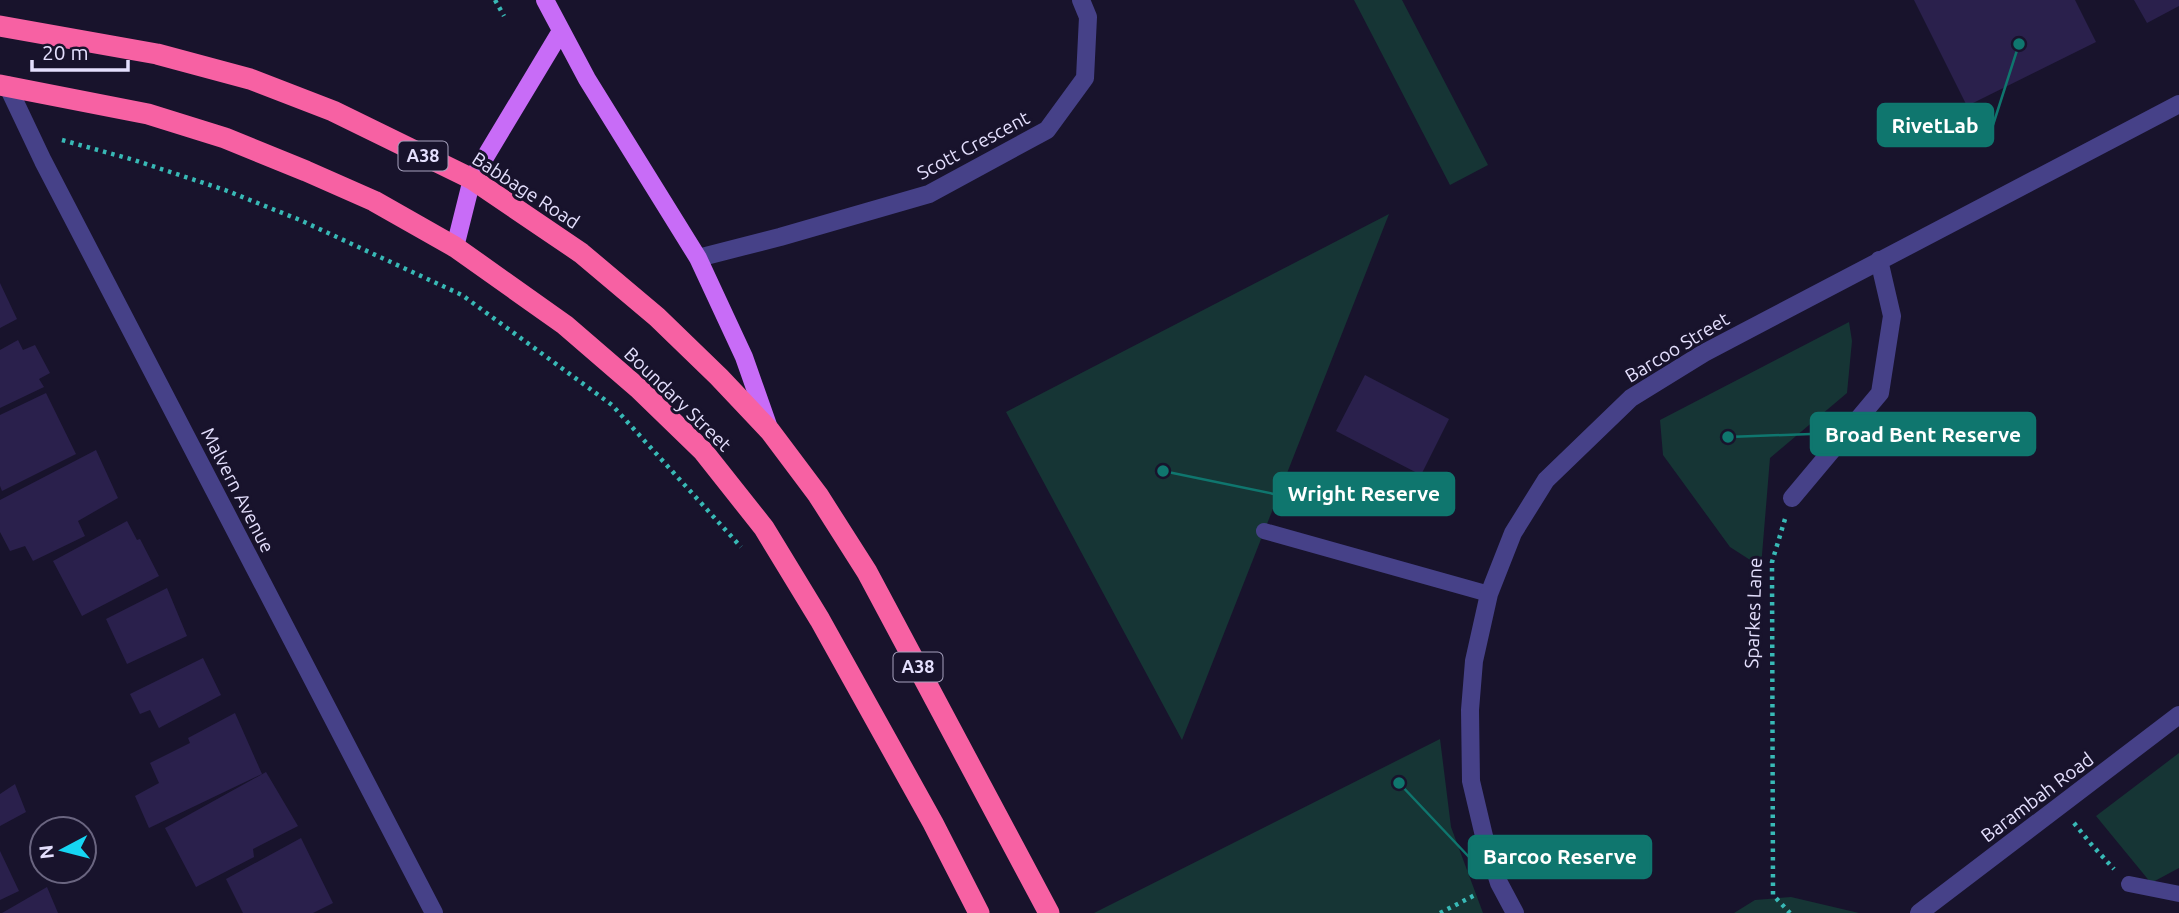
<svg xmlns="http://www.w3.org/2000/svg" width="2179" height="913" viewBox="0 0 2179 913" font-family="Ubuntu,sans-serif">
  <rect width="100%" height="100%" fill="#18132c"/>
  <path fill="#163535" d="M1354,0H1402L1488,165L1450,185Z
    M1389,214L1182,740L1006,412Z
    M1849,322L1852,341L1847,393L1770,458L1761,567L1730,547L1663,455L1660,420Z
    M1440,739L1451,827L1483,913H1094Z
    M2179,753V868L2151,883L2096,816Z
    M1791,897L1859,913H1734L1755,900Z"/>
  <path fill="#2a204c" d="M1914,0H2075L2096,42L1967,106Z
    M2134,0H2179V6L2147,23Z
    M0,283L17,319L0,328Z
    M18,340L23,350L35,345L50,373L39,379L44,387L0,408V350Z
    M1365,375L1449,419L1421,475L1336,431Z
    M46,393L76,454L2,491L0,486V415Z
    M96,450L118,498L78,521L85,536L33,561L25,546L10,551L0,532V500Z
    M127,521L137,540L140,539L159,576L82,616L53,561Z
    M167,588L187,636L127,664L106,619Z
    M203,658L221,695L159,728L150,710L140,714L130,694Z
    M235,713L262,774L149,828L135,796L159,783L150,763L190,743L188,738Z
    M266,772L298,826L253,849L254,857L196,887L165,828Z
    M15,784L26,812L0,826V794Z
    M301,838L333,903L313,913H243L226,879Z
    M0,851L19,891L0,900Z
    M47,887L58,913H2Z"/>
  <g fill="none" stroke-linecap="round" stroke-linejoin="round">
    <path stroke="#38b9b6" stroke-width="4.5" stroke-dasharray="3.5 5" stroke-linecap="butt" d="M495,0L504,16
      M62,140L134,160L225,190L300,220L462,295L612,405L741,547
      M1785,519L1772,562L1773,895L1790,913
      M2074,823L2091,844L2114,869
      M1440,913L1477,894"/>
    <path stroke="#464188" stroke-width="16" d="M1264,531L1489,594
      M2129,884L2179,894"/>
    <path stroke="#464188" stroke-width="18" d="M7,85L43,161L434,913
      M698,258L780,237L929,194L1047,130L1085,78L1088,17L1081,0
      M1792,498L1880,393L1892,316L1879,260
      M1515,913L1499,883L1484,836L1471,781L1470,710L1474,661L1489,594L1513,533L1546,480L1631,398L1704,353L2179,104
      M1919,913L2179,715"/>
    <path stroke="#c86cf7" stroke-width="18" d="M545,0L587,79L698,258L744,357L769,428
      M455,247L472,179L561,31"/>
    <path stroke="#f761a3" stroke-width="21" d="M0,26L157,54L250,79L333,111L472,179L581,253L657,317L719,377L770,431L818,495L867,572L1049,913
      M0,85L148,114L225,138L306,171L374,201L455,247L565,325L638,388L703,451L764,528L820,620L933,823L979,913"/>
  </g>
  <g text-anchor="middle" stroke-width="6" stroke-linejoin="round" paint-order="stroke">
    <g fill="#18132c" stroke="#a7a2be" stroke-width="2">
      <rect x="398.5" y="141.5" width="49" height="29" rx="5"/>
      <rect x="893.5" y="652.5" width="49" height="29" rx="5"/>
    </g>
    <g font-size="18" font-weight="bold" fill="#e4dffd">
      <text x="423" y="162">A38</text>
      <text x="918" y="673">A38</text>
    </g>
    <g font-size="19" fill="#e4dffd" stroke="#18132c">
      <text transform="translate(973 145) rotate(-28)" y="7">Scott Crescent</text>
      <text transform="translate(526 190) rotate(33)" y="7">Babbage Road</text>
      <text transform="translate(1677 347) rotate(-31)" y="7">Barcoo Street</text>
      <text transform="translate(678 399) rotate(44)" y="7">Boundary Street</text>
      <text transform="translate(238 490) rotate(63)" y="7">Malvern Avenue</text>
      <text transform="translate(1753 613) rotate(-88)" y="7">Sparkes Lane</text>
      <text transform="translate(2037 797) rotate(-37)" y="7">Barambah Road</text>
    </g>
  </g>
  <path fill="none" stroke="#0f766e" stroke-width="2.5" d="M2019 44L1993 125M1728 437L1811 434M1163 471L1274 494M1399 783L1469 857"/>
  <g fill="#0f766e" stroke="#18132c" stroke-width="2.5">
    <circle cx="2019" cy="44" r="7"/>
    <circle cx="1728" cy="437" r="7"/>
    <circle cx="1163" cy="471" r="7"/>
    <circle cx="1399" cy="783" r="7"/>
  </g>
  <g fill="#0f766e" stroke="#0f766e" stroke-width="2.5">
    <rect x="1878" y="104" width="115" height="42" rx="7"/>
    <rect x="1811" y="413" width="224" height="42" rx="7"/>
    <rect x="1274" y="473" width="180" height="42" rx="7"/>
    <rect x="1469" y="836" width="182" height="42" rx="7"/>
  </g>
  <g font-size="21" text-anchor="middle" font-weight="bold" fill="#fff">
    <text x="1935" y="133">RivetLab</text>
    <text x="1923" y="442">Broad Bent Reserve</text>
    <text x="1364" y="501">Wright Reserve</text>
    <text x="1560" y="864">Barcoo Reserve</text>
  </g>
  <g transform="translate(63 850) rotate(263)"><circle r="33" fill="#18132c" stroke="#6a6580" stroke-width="2"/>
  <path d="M0-5L12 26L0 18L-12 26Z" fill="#16d5f3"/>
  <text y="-10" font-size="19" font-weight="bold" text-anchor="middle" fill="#e4dffd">N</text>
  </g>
  <path d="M32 60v10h96v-10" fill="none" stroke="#e4dffd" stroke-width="3.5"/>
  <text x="42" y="60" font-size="21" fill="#e4dffd" stroke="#18132c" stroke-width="5" paint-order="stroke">20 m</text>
</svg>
